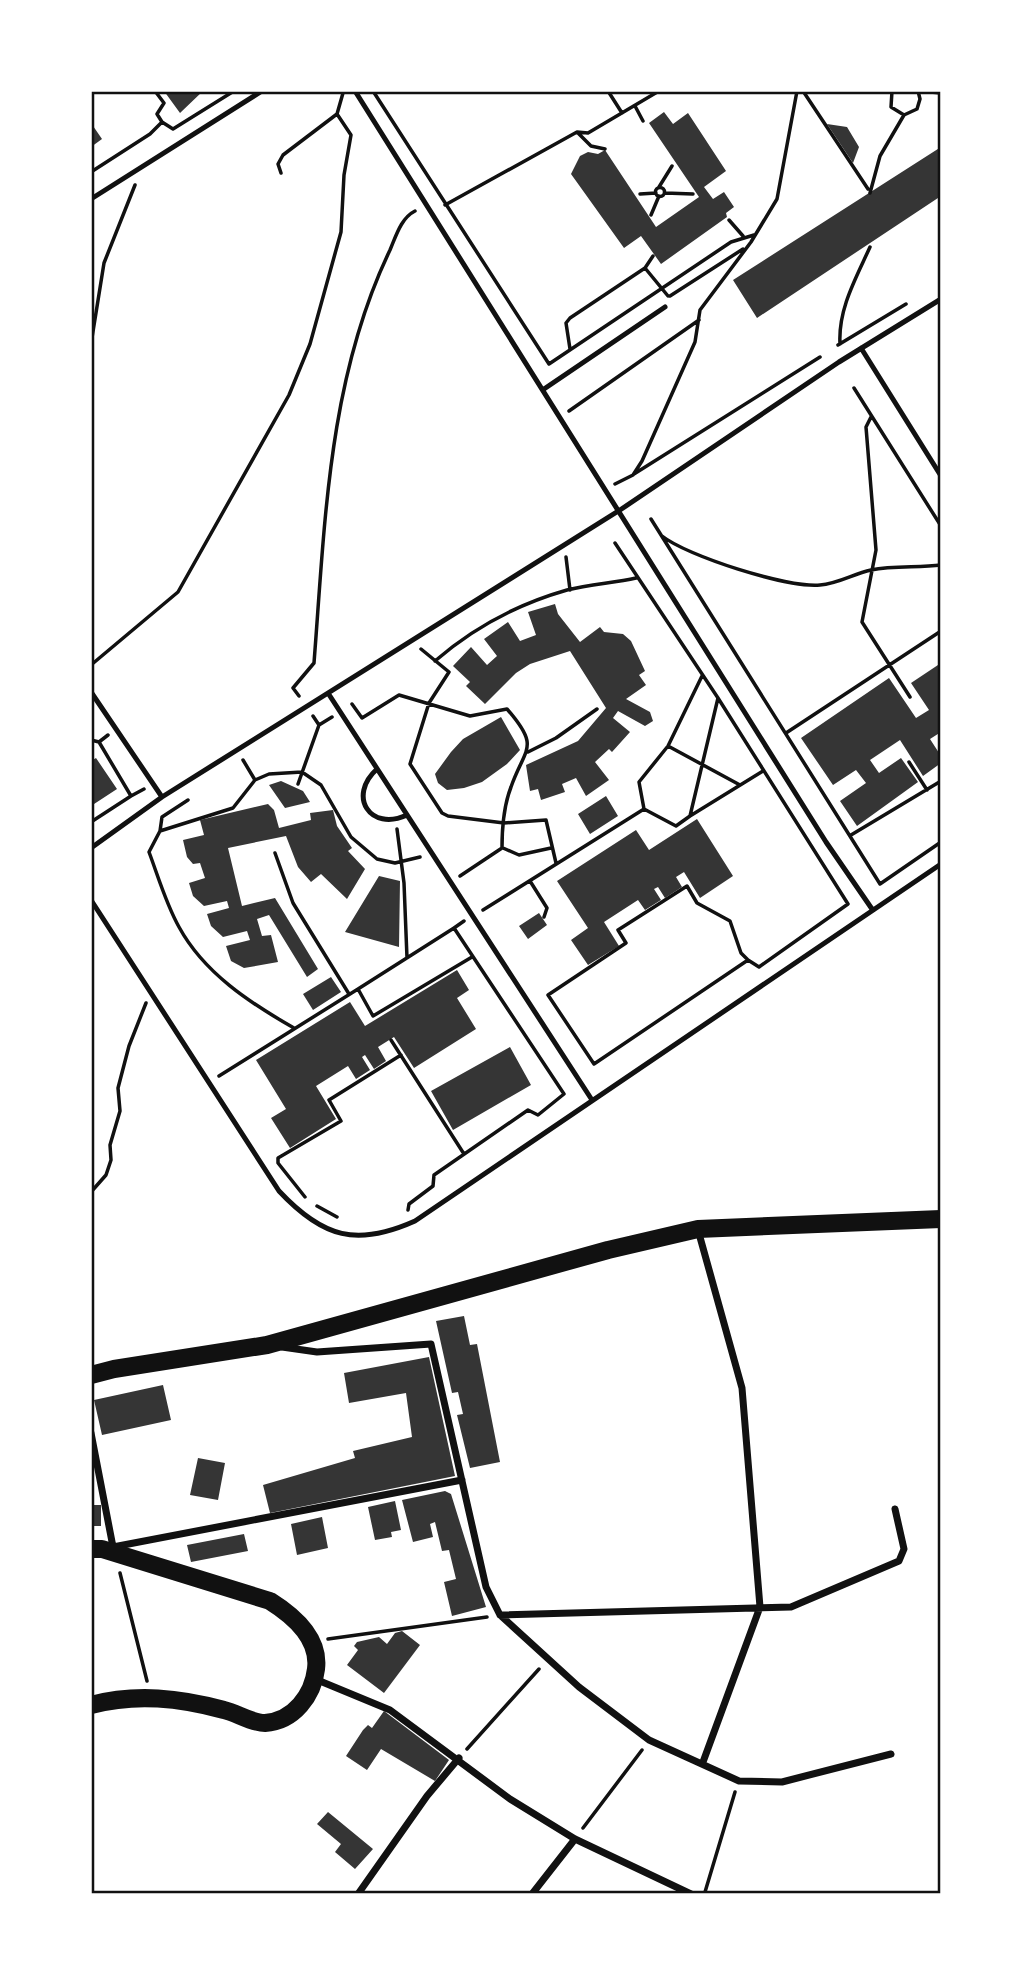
<svg xmlns="http://www.w3.org/2000/svg" width="1032" height="1985" viewBox="0 0 1032 1985" font-family="Jost,sans-serif">
  <rect width="100%" height="100%" fill="#fff"/>
  <path fill="#353535" d="M164,91H203L180,113Z
    M664,112L673,124L688,113L726,171L704,187L713,199L724,192L734,207L726,213L727,217L661,264L641,236L624,248L571,174L580,156L588,152L598,154L605,150L656,227L699,197L649,123Z
    M91,123L102,139L91,147Z
    M827,124L847,127L859,147L853,163Z
    M941,147V196L757,318L733,280Z
    M555,604L558,614L580,642L600,627L604,632L623,634L631,641L645,671L639,675L646,685L626,699L650,712L653,721L645,726L618,711L613,718L630,732L612,752L609,749L595,762L609,780L586,796L576,778L562,784L565,792L541,800L538,789L530,791L526,765L578,741L606,708L570,651L530,664L516,673L485,704L466,686L470,682L453,666L471,647L487,665L497,656L484,639L508,622L520,641L536,635L528,612Z
    M941,663V732L930,739L941,756V763L923,776L900,740L870,760L879,773L901,758L918,782L857,826L840,801L866,783L856,770L833,785L801,738L889,678L916,718L929,710L911,683Z
    M501,717L520,750L507,764L482,782L464,788L447,790L438,783L435,774L451,752L463,739Z
    M96,758L117,789L91,806V761Z
    M281,781L303,791L310,802L285,808L269,785Z
    M606,796L618,816L590,834L578,814Z
    M268,804L274,810L279,828L311,820L310,813L333,810L337,826L352,848L348,851L365,869L347,899L321,874L311,882L298,867L286,836L228,848L242,906L275,898L318,969L307,977L269,915L257,919L262,936L271,935L278,962L244,968L231,961L226,946L250,940L247,931L223,937L211,926L207,914L229,908L227,901L204,906L193,896L189,883L205,878L200,863L193,864L187,857L183,840L204,835L200,820Z
    M697,819L733,876L700,898L684,872L676,877L682,887L665,898L658,887L654,889L661,900L645,910L638,900L604,922L619,946L588,965L571,940L588,928L557,881L636,830L649,850Z
    M379,876L400,881L399,947L345,932Z
    M539,913L547,925L528,939L519,926Z
    M457,970L469,990L457,998L476,1029L414,1068L394,1037L378,1047L386,1061L374,1069L365,1055L362,1057L370,1070L356,1079L348,1066L316,1086L336,1119L290,1148L271,1118L286,1109L256,1060L350,1002L365,1026Z
    M331,977L341,992L313,1010L303,994Z
    M510,1047L531,1085L453,1130L431,1091Z
    M464,1316L470,1345L477,1344L500,1462L470,1468L457,1415L463,1414L458,1392L452,1393L436,1321Z
    M429,1357L455,1476L270,1513L263,1485L355,1458L353,1451L412,1437L406,1393L349,1403L344,1373Z
    M163,1385L171,1420L102,1435L94,1400Z
    M198,1458L225,1463L218,1500L190,1495Z
    M445,1491L451,1494L486,1607L452,1616L444,1582L456,1579L449,1550L442,1551L435,1522L430,1524L433,1537L413,1542L402,1500Z
    M395,1501L401,1530L391,1532L392,1537L375,1540L368,1507Z
    M91,1505H101V1526H91Z
    M322,1517L328,1548L297,1555L291,1524Z
    M244,1534L248,1551L191,1562L187,1545Z
    M402,1631L420,1645L384,1693L347,1665L358,1650L354,1646L357,1642L379,1637L387,1644L395,1633Z
    M384,1711L449,1760L435,1781L381,1749L367,1770L346,1756L363,1730L368,1725L372,1728Z
    M328,1812L373,1849L355,1869L335,1852L341,1844L317,1824Z"/>
  <g fill="none" stroke-linecap="round" stroke-linejoin="round">
    <path stroke="#111" stroke-width="3.5" d="M373,91L549,364L731,242L754,235
      M608,91L622,113
      M803,91L868,189
      M881,91L891,92
      M892,91L891,107L904,115L917,109L920,99L918,91
      M920,91L941,93
      M635,106L643,121
      M162,122L173,129L234,91
      M577,132L591,146L605,149
      M91,172L150,134L162,122L157,114L164,103L155,91
      M281,173L278,164L283,155L337,114
      M659,187L672,166
      M655.5 192a4.5 4.5 0 1 1 9 0a4.5 4.5 0 1 1-9 0Z
      M665,193L693,194
      M870,193L880,156L904,115
      M640,194L656,193
      M445,205L577,132L588,133L659,91
      M651,215L659,196
      M729,220L743,236
      M645,268L653,256
      M670,296L743,249
      M91,344L104,263L135,185
      M840,344C838,309 856,278 870,247
      M838,345L906,304
      M570,349L566,323L570,318L645,268L668,296
      M854,388L941,526
      M569,411L699,320
      M871,417L866,427L876,550L862,622L910,697
      M634,474L820,357
      M615,484L633,475L642,461L695,342L700,310L751,242L777,199L797,91
      M651,519L880,884L941,842
      M662,536C687,556 787,588 820,585C838,584 853,574 871,570C894,565 918,568 941,565
      M615,543L718,698L848,904L759,967L748,960L594,1064L548,995L626,943L618,930L687,886L697,903L730,921L741,953L748,960
      M566,557L570,590
      M421,649L449,672L429,703L410,764L442,813L448,816L504,823L546,820L556,863
      M435,661C473,628 518,604 567,590C590,584 614,583 636,578
      M91,665L178,592L289,395L310,344L341,232L344,175L351,135L337,114L343,93
      M299,696L293,688L314,663C325,523 328,379 390,250C396,236 401,218 415,211
      M352,704L362,718L399,695L470,716L507,709C541,748 525,747 511,787C504,805 502,829 502,848L460,876
      M313,716L319,725L332,717
      M786,733L941,631
      M91,740L99,742L108,735
      M668,746L740,785
      M528,752L556,738L597,709
      M243,760L255,780
      M909,762L927,790
      M298,784L319,725
      M131,796L144,789
      M188,800L162,817L160,831L149,852C158,876 166,904 179,927C204,973 250,1003 294,1028
      M644,809L639,782L668,746L702,676
      M690,816L763,771
      M91,822L131,796L99,742
      M397,829L404,883L407,958
      M160,831L233,808L255,780L269,774L302,772L321,785L351,837L377,859L395,863L420,857
      M851,835L941,781
      M503,848L519,855L551,848
      M275,853L293,903L349,994
      M530,881L547,908L544,917
      M483,910L644,809L676,826L690,816L718,698
      M358,989L454,928
      M391,1040L464,1154
      M219,1076L358,989L373,1016L472,957
      M91,1192L106,1175L111,1160L110,1145L120,1111L118,1088L129,1046L146,1003
      M305,1197L278,1163V1158L341,1121L329,1100L401,1055
      M317,1206L337,1217
      M408,1210L409,1204L433,1186L434,1175L528,1110L538,1115L564,1094L454,928L464,921
      M120,1573L147,1681
      M328,1639L487,1617
      M467,1749L539,1669
      M583,1828L642,1750
      M705,1892L735,1792"/>
    <path stroke="#111" stroke-width="5" d="M355,91L826,842L872,909
      M91,199L262,91
      M861,348L941,476
      M544,389L665,307
      M91,692L162,797
      M328,693L592,1100
      M377,769C347,796 370,832 407,815
      M91,848L162,797L620,510L839,362L941,299
      M91,900L279,1191C323,1238 357,1247 415,1221L941,864"/>
    <path stroke="#111" stroke-width="7" d="M698,1230L742,1388L760,1607L703,1762
      M282,1347L317,1352L431,1344L486,1587L500,1615L579,1687L649,1740L739,1781L782,1782L891,1754
      M91,1433L113,1547
      M113,1547L462,1480
      M500,1615L791,1607L899,1561L904,1549L895,1509
      M315,1679L390,1710L510,1799L575,1839L691,1894
      M358,1894L427,1796L459,1758
      M532,1894L575,1839"/>
    <path stroke="#111" stroke-width="18" d="M91,1375L114,1369L267,1345L608,1250L698,1229L941,1219
      M91,1549H102L270,1601C294,1616 320,1638 316,1669C313,1695 294,1721 265,1723C251,1723 237,1713 224,1710C180,1698 136,1693 91,1705"/>
  </g>
  <rect width="1032" height="1985" fill="none" stroke="#ffffff" stroke-width="186"/>
  <rect x="93" y="93" width="846" height="1799" fill="none" stroke="#111" stroke-width="2.5"/>
</svg>
